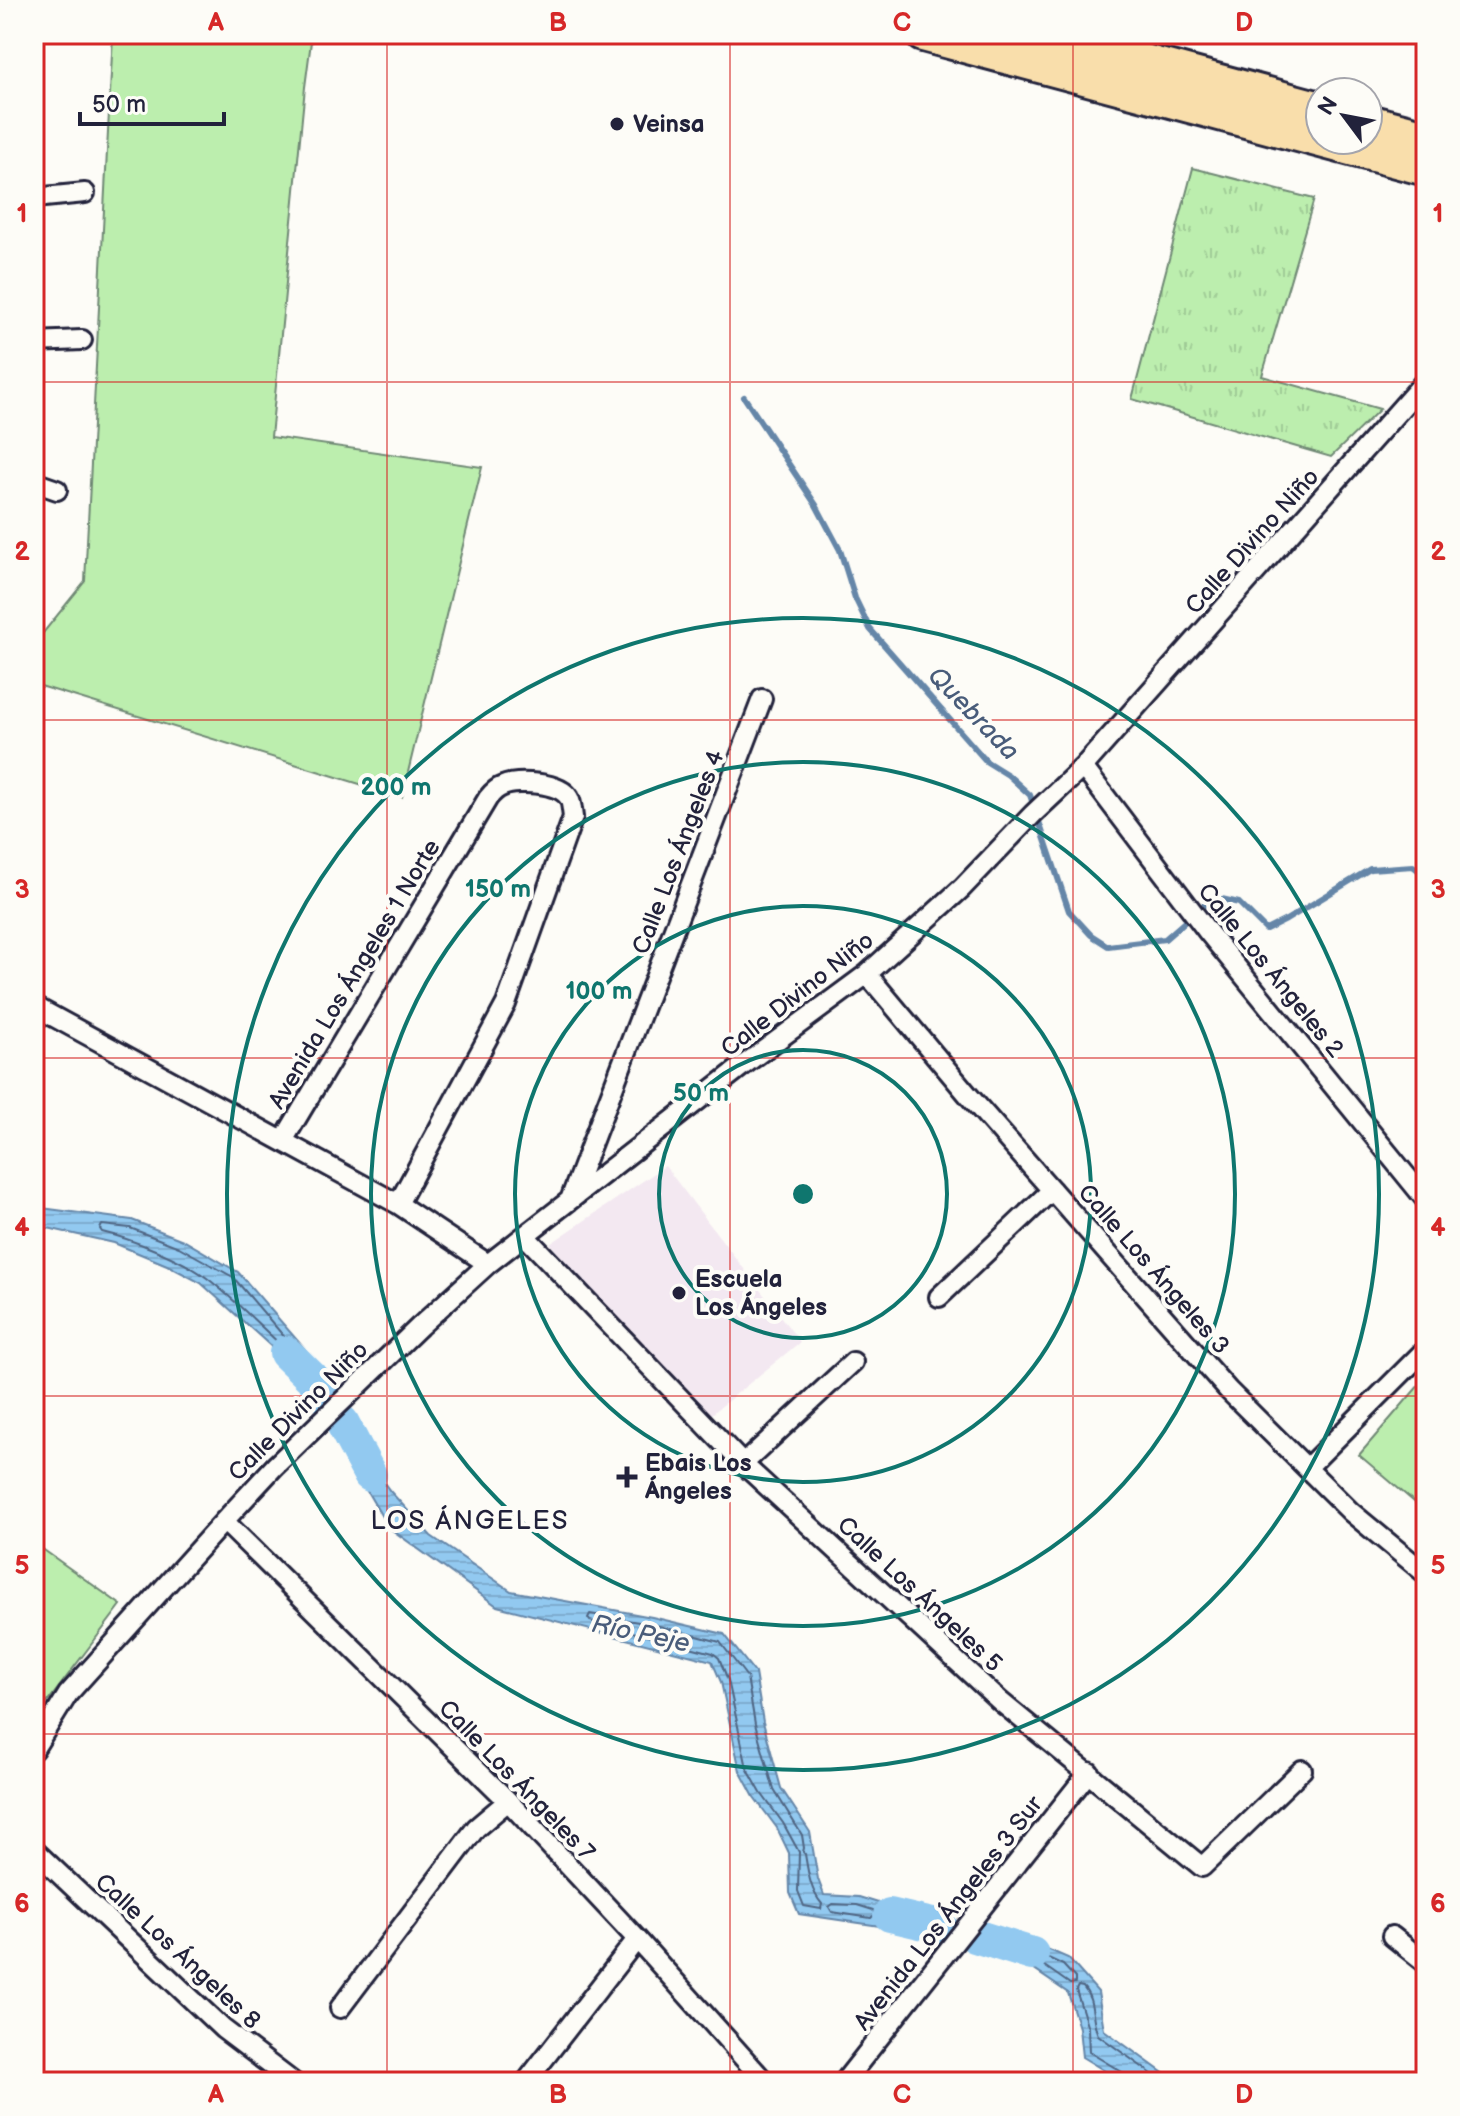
<svg xmlns="http://www.w3.org/2000/svg" width="1460" height="2116" viewBox="0 0 1460 2116" font-family="'Balsamiq Sans',sans-serif">
  <defs>
    <pattern id="grass-tufts" width="24" height="20" patternUnits="userSpaceOnUse" patternTransform="scale(2)"><rect width="24" height="20" fill="#bceeae"/><path d="M3 7l-1-3M5 7V3M7 7l1-3M15 17l-1-3M17 17v-4M19 17l1-3" fill="none" stroke="#a1cc97"/></pattern>
    <pattern id="water-rules" width="6" height="5" patternUnits="userSpaceOnUse" patternTransform="scale(2)"><rect width="6" height="5" fill="#92c9f0"/><path d="M0 2.5h6" fill="none" stroke="#7eaccf"/></pattern>
  </defs>
  <rect width="100%" height="100%" fill="#fdfcf7"/>
  <filter id="ink" filterUnits="userSpaceOnUse"><feTurbulence type="fractalNoise" baseFrequency=".0125" numOctaves="2"/><feDisplacementMap in="SourceGraphic" scale="16" xChannelSelector="R" yChannelSelector="G"/><feConvolveMatrix kernelMatrix="1 2 1 2 8 2 1 2 1" color-interpolation-filters="sRGB"/></filter>
  <g filter="url(#ink)">
    <path fill="#f3e8f1" d="M665,1166L800,1342L707,1418L550,1244Z"/>
    <path fill="url(#grass-tufts)" stroke="#6f8874" stroke-width="2" d="M1193,168L1314,199L1262,376L1380,409L1331,457L1132,399Z"/>
    <path fill="#bceeae" stroke="#6f8874" stroke-width="2" d="M113,34H312L305,87L271,437L482,467L402,797L34,684V644L85,581Z
      M1426,1377V1512L1359,1455Z
      M34,1543L121,1605L34,1720V1705L37,1700L34,1698Z"/>
    <path fill="url(#water-rules)" stroke="#6586a8" stroke-width="2" d="M34,1207L132,1220L183,1240L238,1272L310,1355L319,1385L298,1371L201,1283L167,1265L114,1243L34,1225Z
      M348,1433L390,1491L431,1536L511,1591L652,1617L724,1634L755,1673L763,1722L781,1788L810,1832L818,1879L824,1895L859,1897L927,1918L933,1926L920,1932L799,1914L790,1893L789,1853L777,1828L754,1797L740,1771L721,1682L712,1661L497,1606L388,1527L361,1481Z
      M1024,1939L1068,1958L1098,1992L1104,2030L1166,2075L1165,2082H1123L1082,2057L1079,2028L1068,1993L990,1940Z"/>
    <g fill="none" stroke-linecap="round" stroke-linejoin="round">
      <path stroke="#4f6583" stroke-width="2" d="M102,1225L130,1228L179,1247L233,1277L287,1340L288,1345L282,1346C257,1323 233,1298 207,1278C182,1259 132,1239 102,1232L100,1229Z
        M590,1614L651,1624L720,1642L747,1677L755,1724L774,1790L802,1835L804,1848L803,1852L805,1854C808,1872 810,1890 822,1904L821,1909L804,1906L798,1891L799,1852L783,1823L761,1793L747,1768L728,1680L719,1658L713,1653L590,1621L588,1618Z
        M833,1904L857,1905L873,1910L875,1914L871,1918L832,1912L829,1907Z
        M1044,1956L1063,1965L1075,1978V1983L1070,1984L1040,1963L1039,1958Z
        M1126,2082L1122,2072L1089,2052L1088,2028L1076,1990L1078,1986L1083,1987C1095,2000 1091,2019 1098,2035L1156,2077L1158,2082"/>
      <path stroke="#6586a8" stroke-width="6" d="M744,397L816,505L840,550L855,598L870,629L987,762L1008,775L1030,795L1069,911L1091,935L1108,946L1165,939L1213,897L1239,903L1266,930L1286,920L1370,869L1413,866L1426,876"/>
      <path stroke="#92c9f0" stroke-width="34" d="M286,1353L319,1385L326,1396
        M342,1422L370,1475
        M890,1915L941,1927
        M975,1936L1032,1954"/>
      <g stroke="#22223b" stroke-width="24">
        <path id="street" d="M34,198L85,193
          M34,342L82,340
          M34,482L57,490
          M1083,767L1208,932L1426,1200
          M867,974L969,1096L1228,1390L1351,1512L1426,1574
          M34,1006L398,1204L488,1264
          M283,1141L488,798C492,793 497,788 503,786C518,780 560,782 569,798C572,803 572,812 573,817L506,1004L398,1204
          M570,1200L762,699
          M525,1236L743,1464L1001,1702L1202,1867L1302,1770
          M939,1297L1052,1190
          M743,1464L853,1362
          M1307,1468L1426,1349
          M224,1521L508,1801L637,1939L765,2082
          M34,1749L68,1694L224,1521L275,1466L420,1326L488,1264L741,1067L867,974L962,888L1033,814L1083,767L1426,380
          M34,1850L223,2029L293,2082
          M1392,1936L1426,1963
          M340,2008L476,1828L508,1801
          M526,2082L637,1939
          M844,2082L1089,1772"/>
      </g>
      <g stroke="#22223b" stroke-width="40">
        <path id="highway" d="M923,34L1426,168
          M1040,34L1320,109
          M1368,122L1426,137"/>
      </g>
      <use href="#street" stroke="#fdfcf7" stroke-width="18"/>
      <use href="#highway" stroke="#f9deab" stroke-width="34"/>
    </g>
  </g>
  <path fill="none" stroke="#d62828" stroke-width="2" stroke-opacity="0.55" d="M387,34V2082M730,34V2082M1073,34V2082M34,382H1426M34,720H1426M34,1058H1426M34,1396H1426M34,1734H1426"/>
  <g fill="none" stroke="#0f766e" stroke-width="4">
    <circle cx="803" cy="1194" r="144"/>
    <circle cx="803" cy="1194" r="288"/>
    <circle cx="803" cy="1194" r="432"/>
    <circle cx="803" cy="1194" r="576"/>
  </g>
  <g fill="#22223b" stroke="#fdfcf7" stroke-width="3">
    <circle cx="617" cy="124" r="8"/>
    <circle cx="679" cy="1293" r="8"/>
    <path d="M623 1465h8v8h8v8h-8v8h-8v-8h-8v-8h8z"/>
  </g>
  <g text-anchor="middle" stroke-width="8" stroke-linejoin="round" paint-order="stroke">
    <g font-size="24" font-weight="bold" fill="#22223b" stroke="#fdfcf7" text-anchor="start">
      <text x="633" y="132">Veinsa</text>
      <text x="695" y="1287">Escuela<tspan x="695" dy="28">Los Ángeles</tspan></text>
      <text x="645" y="1471">Ebais Los<tspan x="645" dy="28">Ángeles</tspan></text>
    </g>
    <g font-size="24" fill="#22223b" stroke="#fdfcf7">
      <text transform="translate(1252 541) rotate(-48)" y="8">Calle Divino Niño</text>
      <text transform="translate(678 852) rotate(-69)" y="8">Calle Los Ángeles 4</text>
      <text transform="translate(1271 970) rotate(51)" y="8">Calle Los Ángeles 2</text>
      <text transform="translate(354 974) rotate(-59)" y="8">Avenida Los Ángeles 1 Norte</text>
      <text transform="translate(797 994) rotate(-38)" y="8">Calle Divino Niño</text>
      <text transform="translate(1154 1269) rotate(49)" y="8">Calle Los Ángeles 3</text>
      <text transform="translate(298 1411) rotate(-45)" y="8">Calle Divino Niño</text>
      <text transform="translate(920 1594) rotate(43)" y="8">Calle Los Ángeles 5</text>
      <text transform="translate(517 1780) rotate(46)" y="8">Calle Los Ángeles 7</text>
      <text transform="translate(948 1913) rotate(-52)" y="8">Avenida Los Ángeles 3 Sur</text>
      <text transform="translate(178 1951) rotate(43)" y="8">Calle Los Ángeles 8</text>
    </g>
    <g font-size="26" font-style="italic" fill="#495c7a" stroke="#fdfcf7">
      <text transform="translate(974 713) rotate(46)" y="9">Quebrada</text>
      <text transform="translate(641 1633) rotate(12)" y="9">Río Peje</text>
    </g>
    <g font-size="26" letter-spacing="2" fill="#22223b" stroke="#fdfcf7">
      <text x="470" y="1529">LOS ÁNGELES</text>
    </g>
  </g>
  <circle cx="803" cy="1194" r="12" fill="#0f766e" stroke="#fdfcf7" stroke-width="4"/>
  <g font-size="24" text-anchor="middle" font-weight="bold" fill="#0f766e" stroke="#fdfcf7" stroke-width="8" stroke-linejoin="round" paint-order="stroke">
    <text x="396" y="795">200 m</text>
    <text x="498" y="897">150 m</text>
    <text x="599" y="999">100 m</text>
    <text x="701" y="1101">50 m</text>
  </g>
  <rect width="1460" height="2116" fill="none" stroke="#fdfcf7" stroke-width="88"/>
  <g transform="translate(1344 116) rotate(302)"><circle r="38" fill="#fdfcf7" stroke="#a5a5ac" stroke-width="2"/>
  <path d="M0-6L14 30L0 20L-14 30Z" fill="#22223b"/>
  <text y="-12" font-size="22" font-weight="bold" text-anchor="middle" fill="#22223b">N</text>
  </g>
  <path d="M80 112v12h144v-12" fill="none" stroke="#22223b" stroke-width="4"/>
  <text x="92" y="112" font-size="24" fill="#22223b" stroke="#fdfcf7" stroke-width="6" paint-order="stroke">50 m</text>
  <rect x="44" y="44" width="1372" height="2028" fill="none" stroke="#d62828" stroke-width="3"/>
  <g font-size="26" text-anchor="middle" font-weight="bold" fill="#d62828">
    <text x="216" y="31">A</text>
    <text x="558" y="31">B</text>
    <text x="902" y="31">C</text>
    <text x="1244" y="31">D</text>
    <text x="22" y="222">1</text>
    <text x="1438" y="222">1</text>
    <text x="22" y="560">2</text>
    <text x="1438" y="560">2</text>
    <text x="22" y="898">3</text>
    <text x="1438" y="898">3</text>
    <text x="22" y="1236">4</text>
    <text x="1438" y="1236">4</text>
    <text x="22" y="1574">5</text>
    <text x="1438" y="1574">5</text>
    <text x="22" y="1912">6</text>
    <text x="1438" y="1912">6</text>
    <text x="216" y="2103">A</text>
    <text x="558" y="2103">B</text>
    <text x="902" y="2103">C</text>
    <text x="1244" y="2103">D</text>
  </g>
</svg>
